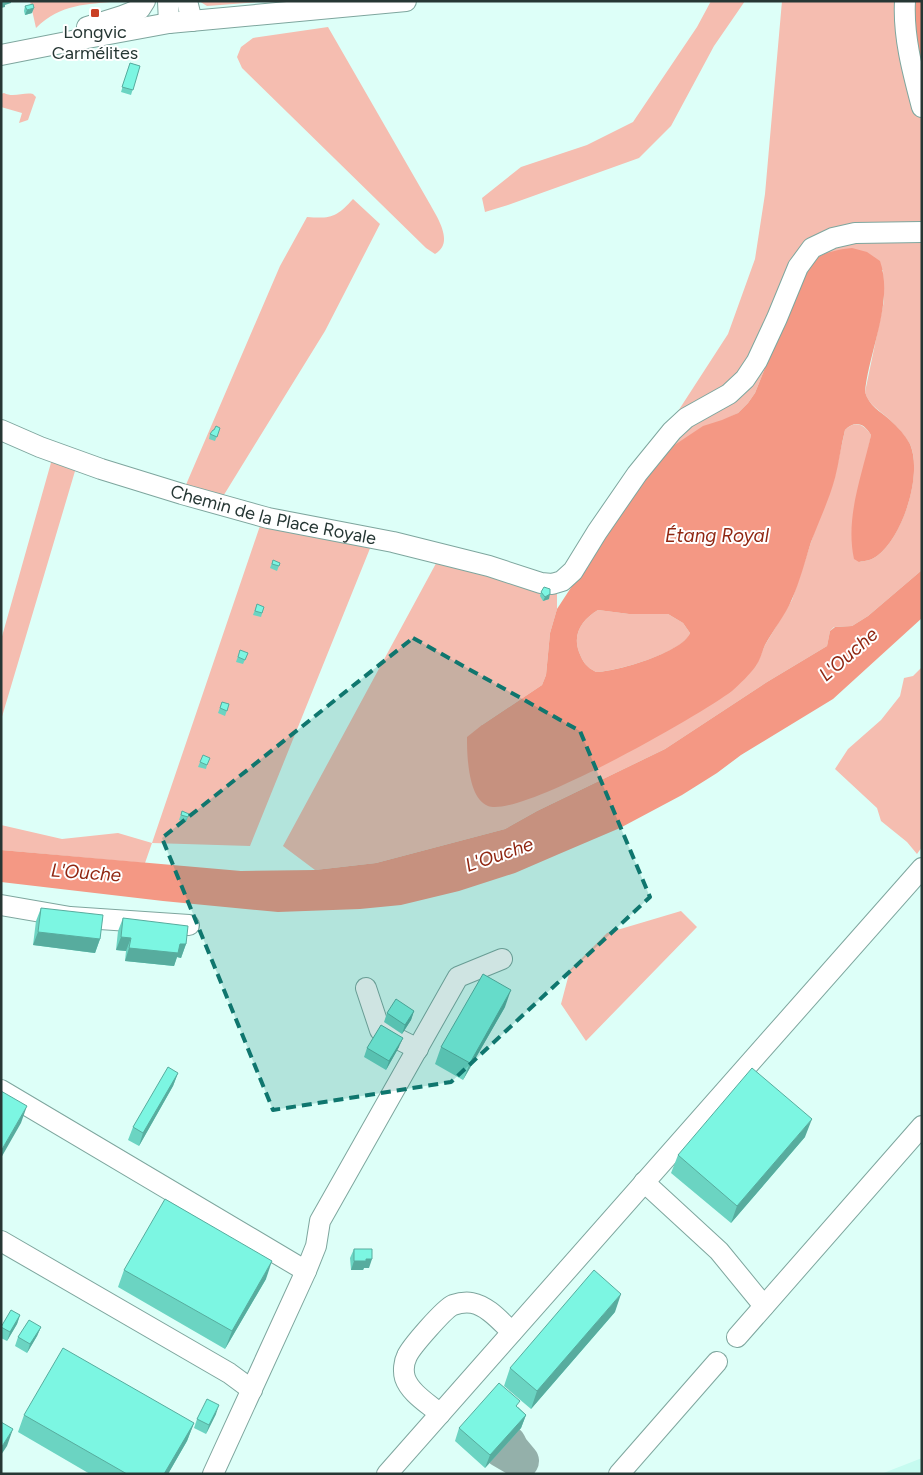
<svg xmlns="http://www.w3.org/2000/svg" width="923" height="1475" viewBox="0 0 923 1475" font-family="Figtree,sans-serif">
  <rect width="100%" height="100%" fill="#ddfff8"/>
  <path fill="#c6fbf0" d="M922,1458V1474H881Z"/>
  <path fill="#f5bdb0" d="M30,1H119C85,5 62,3 36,28Z
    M199,1H271L207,6Z
    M711,1H745L714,46L671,126L639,158L508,205L485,212L482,198L521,167L587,145L633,122L697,27Z
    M782,1H912L922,87V570L868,616L852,626L834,627L830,631L827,646L767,682L665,749L537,811L505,829L376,863L315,870L283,846L440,556L557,589V609L550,633L546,675L542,685L482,725L625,753L699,711L756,666L765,645L792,600L816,527L834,480L845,430C855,420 864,424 871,435L868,450L859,562C865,561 872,560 877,556C903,537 923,473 910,444C905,436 897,426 890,420C880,410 869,406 865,392L884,301L883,270L806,266L755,393L748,403L738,413L670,448L660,439L728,334L755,259L765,194Z
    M328,27L427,199C435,214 456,242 435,254L426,248L242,68L237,57L241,47L253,38Z
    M4,93C13,98 24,92 33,94L36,97L28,120L19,123L22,113L1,107V94Z
    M353,199L380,224L325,331L222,498L185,487L280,266L307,217C331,219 337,217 353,199Z
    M54,452L78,461L1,720V640Z
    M263,517L373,541L250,846L152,843L145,863L1,850V825L62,839L118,833L152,843Z
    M598,610L629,614H668L683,623L690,633C684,652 615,672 596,672C586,667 583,662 579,652C572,633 583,619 598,610Z
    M922,667V847L917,854L907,842L881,821L877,808L835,769L848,749L881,720L900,696L904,678L913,676Z
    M681,911L697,927L586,1041L561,1004L570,970L607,933Z"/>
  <path fill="#f49884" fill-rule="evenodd" d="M912,1H922V87Z
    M852,248L867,252L880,261C894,301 869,351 865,392C869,406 880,411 890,420C898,427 905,435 910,444C923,474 903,537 877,556C872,560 865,561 859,562L854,559C845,517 862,476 871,435C864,423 855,420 845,430C841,446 839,462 835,478C829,500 819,521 811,542C805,561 800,581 792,599C785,616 773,630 765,645C762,652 760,660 756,666C750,674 740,684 732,691C702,714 519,819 488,806C468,798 467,756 467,737L482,725L542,685L546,675L550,633L557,609L636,488L670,448L703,426L722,420L738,413L748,403L755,393L806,266C820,253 834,250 852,248ZM598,610L629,614H668L683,623L690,633C683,652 616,672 596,672C586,667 583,662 579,652C572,633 583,619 598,610Z
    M922,570V618L833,699L741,755L717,773L682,795L620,828L559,854L515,873L459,891L401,905L360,909L278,912L163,901L1,882V850L241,871L315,870L376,863L505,829L537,811L665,749L767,682L827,646L830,631L835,627L852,626L868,616Z"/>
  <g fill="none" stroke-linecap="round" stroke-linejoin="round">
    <path stroke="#94b0aa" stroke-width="36" d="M502,1450L521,1461L511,1449L508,1443"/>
    <g stroke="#7ea69e" stroke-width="22">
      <g id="minor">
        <path d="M168,1L169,23"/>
        <path d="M187,1L192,21"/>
        <path d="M905,1C903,37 913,73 922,107"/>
        <path d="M87,27L122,16L140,9L145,1"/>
        <path d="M1,55L82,39L169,23L406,1"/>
        <path id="s1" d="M1,430L40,447L101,469L182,494L268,518L393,542L489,566L541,583L552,584L562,581L573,571L597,532L637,474L672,431L686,418L729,394L745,379L757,361L777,318L798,267L812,248L833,238L855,233L922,232"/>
        <path d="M1,905L70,917L189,925"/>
        <path d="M366,988L380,1030L418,1049"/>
        <path d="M1,1090L306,1271L213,1474"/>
        <path d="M644,1182L719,1251L764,1306"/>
        <path d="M1,1241L229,1373L252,1390"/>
        <path d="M306,1271L316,1246L320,1221L458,977L502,959"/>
        <path d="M737,1337L922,1126"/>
        <path d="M440,1414C429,1404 410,1393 405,1378C403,1371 404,1362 407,1356C411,1347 444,1309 453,1305C459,1303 466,1302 472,1303C488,1306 501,1322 512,1332"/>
        <path d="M387,1474L922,868"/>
        <path d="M619,1474L717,1362"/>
      </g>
    </g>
    <use href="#minor" stroke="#fff" stroke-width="20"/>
  </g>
  <path fill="#6bd4c2" d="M25,6L32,13L25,15L24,11Z
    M130,63L140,66L131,95L121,92Z
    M220,428L215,441L209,439L210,434Z
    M273,560L280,563L277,571L270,568Z
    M541,592L549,599L543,601L540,596Z
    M257,604L264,607L261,617L253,615Z
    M240,650L248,653L243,664L236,662Z
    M222,702L229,704L225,716L218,713Z
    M200,762L207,765L206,769L198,767Z
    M182,811L189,814L186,822L179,820Z
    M41,908L100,939L95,953L33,945L36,921Z
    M123,918L186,944L181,958L177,957L174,966L125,961L126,951L116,950L118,931Z
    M505,1007L463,1080L435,1064L441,1047Z
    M414,1011L411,1020L402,1034L384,1022L387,1013Z
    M399,1047L386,1070L364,1057L367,1048Z
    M178,1073L173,1086L139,1146L128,1140L133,1127Z
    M805,1137L731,1223L671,1173L678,1155Z
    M354,1249L369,1268H364L363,1270H351L350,1258Z
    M124,1270L266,1279L225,1349L118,1287Z
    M615,1312L531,1409L504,1386L510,1368Z
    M20,1315L17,1324L7,1341L1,1338V1327Z
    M41,1327L37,1336L27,1353L15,1346L18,1337Z
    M518,1407L526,1415L521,1428L485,1468L455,1441L459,1428Z
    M216,1414L206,1434L194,1428L197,1419Z
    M24,1415L194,1423L187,1441L168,1474H90L18,1432Z"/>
  <path fill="#57ac9e" d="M1,1H11V3L5,5V7L1,8Z
    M34,8L32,13L25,15L27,10Z
    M550,594L549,599L543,601L545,597Z
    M38,932L100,939L95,953L33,945Z
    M121,937L131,938L126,951L116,950Z
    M180,944H186L181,958L177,957L174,966L125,961L129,948Z
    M511,990L505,1007L463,1080L470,1063Z
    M414,1011L411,1020L402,1034L405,1025Z
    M403,1038L399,1047L386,1070L389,1061Z
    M178,1073L173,1086L139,1146L143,1133Z
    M27,1106L21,1123L1,1158V1151Z
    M812,1119L805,1137L731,1223L737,1206Z
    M366,1259H372L369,1268H364L363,1270H351L354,1261Z
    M272,1261L266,1279L225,1349L232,1331Z
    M621,1294L615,1312L531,1409L537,1391Z
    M20,1315L17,1324L7,1341L10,1332Z
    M41,1327L37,1336L27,1353L30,1344Z
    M219,1405L216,1414L206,1434L209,1425Z
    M526,1415L521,1428L485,1468L490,1455Z
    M194,1423L187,1441L168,1474H164Z
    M13,1429L7,1446L1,1455V1448Z"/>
  <path fill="#7cf6e2" stroke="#57ac9e" d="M33,4L34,8L27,10L25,6Z
    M130,63L140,66L133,90L122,87Z
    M216,426L220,428L217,437L210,434L213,430H214Z
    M273,560L280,563L279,566L272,564Z
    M544,587L550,589V594L545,597L541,592Z
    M257,604L264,607L262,613L255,611Z
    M240,650L248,653L245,660L238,657Z
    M222,702L229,704L227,711L220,708Z
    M203,755L210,758L207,765L200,762Z
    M182,811L189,814L188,817L181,815Z
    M41,908L103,915L100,939L38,932Z
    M123,918L188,926L186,944H180L178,953L129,948L131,938L121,937Z
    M483,974L511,990L470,1063L441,1047Z
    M396,999L414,1011L405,1025L387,1013Z
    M381,1025L403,1038L389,1061L367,1048Z
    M168,1067L178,1073L143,1133L133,1127Z
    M752,1068L812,1119L737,1206L678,1155Z
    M1,1091L27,1106L1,1151Z
    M165,1199L272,1261L232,1331L124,1270Z
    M354,1249H372V1259H366V1261H354Z
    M594,1270L621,1294L537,1391L510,1368Z
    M11,1310L20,1315L10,1332L1,1327Z
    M29,1320L41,1327L30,1344L18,1337Z
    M63,1348L194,1423L164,1474H127L24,1415Z
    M499,1383L520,1401L516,1406L526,1415L490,1455L459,1428Z
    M207,1399L219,1405L209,1425L197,1419Z
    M1,1422L13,1429L1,1448Z"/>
  <path fill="#0f766e" fill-opacity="0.2" stroke="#0f766e" stroke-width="4" stroke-dasharray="10 6" stroke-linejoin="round" d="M413,638L580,731L650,897L451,1082L273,1110L162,838Z"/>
  <rect fill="#ca3f24" stroke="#fff" stroke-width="2" x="90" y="8" width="10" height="10" rx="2.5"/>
  <g text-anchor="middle" stroke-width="4" stroke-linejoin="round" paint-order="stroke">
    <g font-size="18" fill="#263734" stroke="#fff">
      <text x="95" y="38">Longvic<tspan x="95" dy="21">Carmélites</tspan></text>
    </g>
    <g font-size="18" fill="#263734" stroke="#fff">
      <text dy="6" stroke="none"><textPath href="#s1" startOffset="286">Chemin de la Place Royale</textPath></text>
    </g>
    <g font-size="19" font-style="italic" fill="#902712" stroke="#fff">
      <text x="717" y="542">Étang Royal</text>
      <text transform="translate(848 654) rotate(-41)" y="7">L'Ouche</text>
      <text transform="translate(499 854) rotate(-19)" y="7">L'Ouche</text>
      <text transform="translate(86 872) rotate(4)" y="7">L'Ouche</text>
    </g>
  </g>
  <rect width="923" height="1475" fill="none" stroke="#263734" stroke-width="5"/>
</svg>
